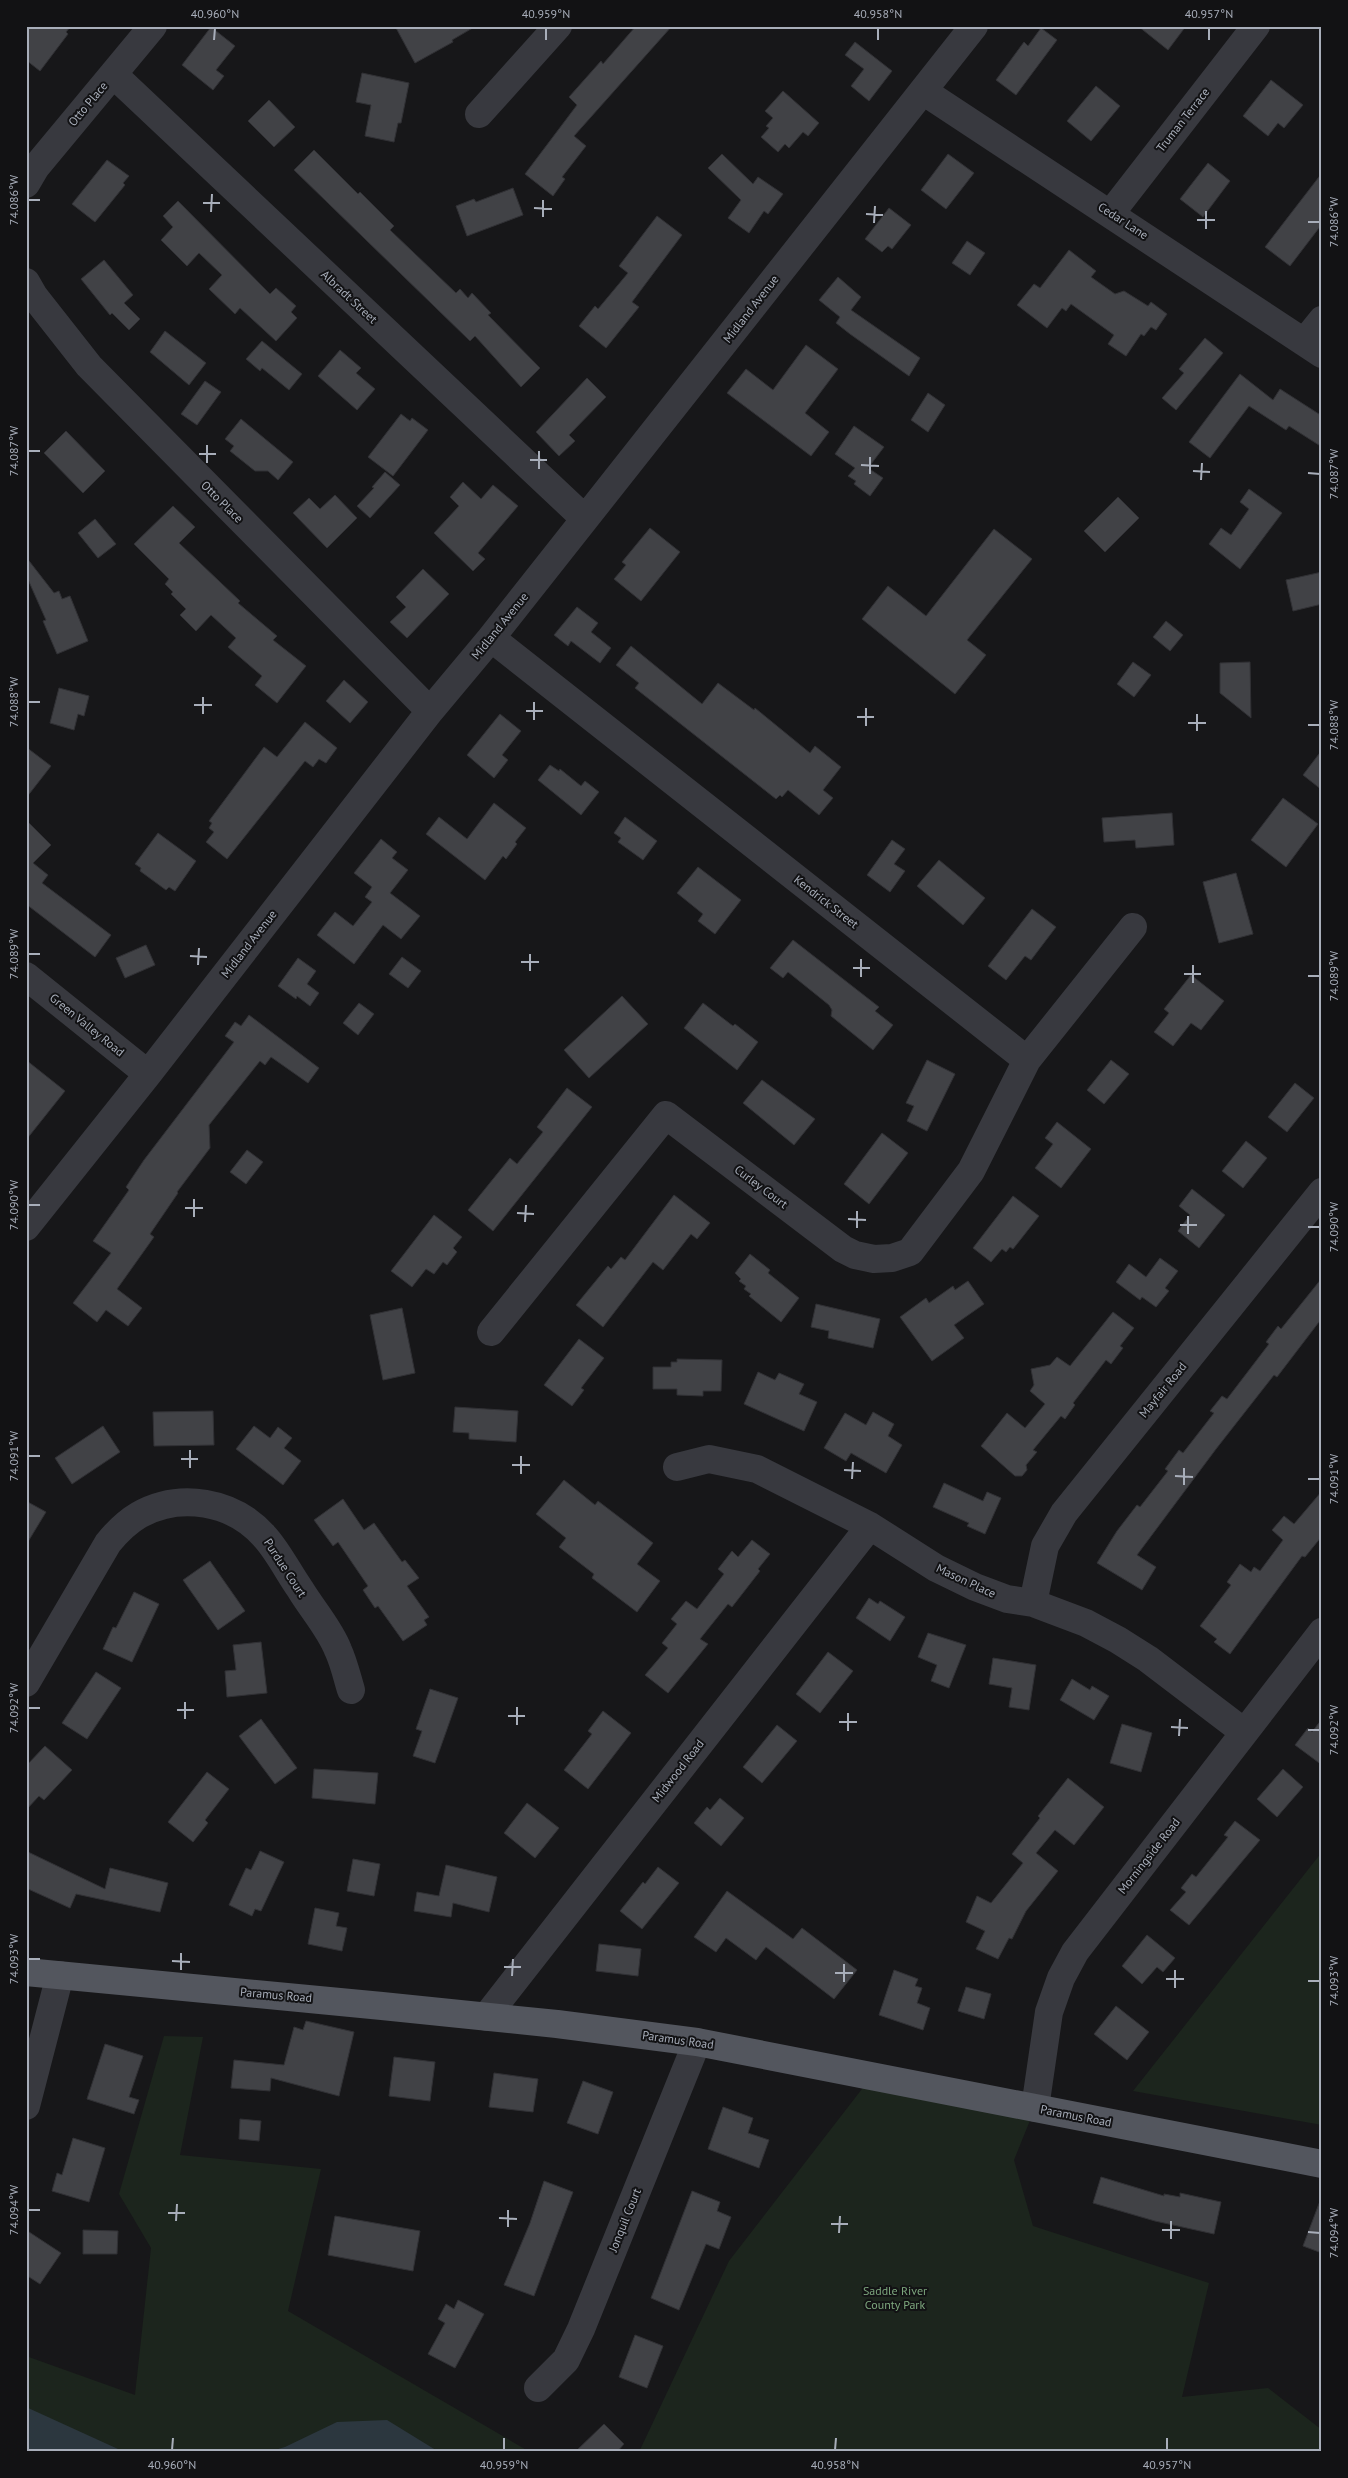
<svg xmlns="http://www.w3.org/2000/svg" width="1348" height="2478" viewBox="0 0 1348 2478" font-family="'PT Sans',sans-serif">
  <rect width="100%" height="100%" fill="#171719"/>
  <path fill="#1c251d" d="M1322,1852V2125L1133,2091Z
    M164,2036L203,2037L180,2155L321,2169L288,2311L530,2452H26V2356L135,2395L151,2248L119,2194Z
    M872,2076L1035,2108L1014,2160L1033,2226L1209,2283L1182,2397L1268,2388L1322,2430V2452H639L729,2261Z"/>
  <path fill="#2c373f" d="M26,2407L118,2449L130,2452H26Z
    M387,2420L439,2452H268L285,2447L337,2422Z"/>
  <path fill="#414246" stroke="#313135" d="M26,26H71L66,32L68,34L40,71L26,60Z
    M395,26H476L452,40L453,42L415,63Z
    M636,26H672L574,136L586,146L562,177L565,179L553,196L525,174L577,105L569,97L601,61L603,64Z
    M1138,26H1186L1168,50Z
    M211,27L235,46L216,70L224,76L213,90L182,65Z
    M1041,28L1057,40L1016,95L996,80L1024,42L1028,46Z
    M855,42L892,71L869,101L851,86L864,69L845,55Z
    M362,73L409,83L401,123H398L394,142L365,136L371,105L356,102Z
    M1271,80L1303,105L1284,128L1278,123L1268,136L1243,116Z
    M1096,86L1120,106L1091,141L1067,121Z
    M783,91L819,123L808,136L803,132L789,148L785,144L778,152L761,137L769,128L766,126L773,118L765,111Z
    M269,100L295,127L274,147L248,121Z
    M314,150L358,194L360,192L394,226L390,230L456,293L460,289L468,298L472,293L491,313L488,315L540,368L521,387L475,336L470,341L294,170Z
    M722,154L753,184L758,177L783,194L768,214L764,211L749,233L728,218L741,200L708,168Z
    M948,154L974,173L946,209L921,190Z
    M107,160L129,176L123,183L125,185L95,222L72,204Z
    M1208,163L1230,181L1203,217L1180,199Z
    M1322,173V224L1290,266L1265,247Z
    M513,188L523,215L467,236L456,206L474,199L476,202Z
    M178,201L270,294L276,288L296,306L291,312L297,318L276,341L240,308L235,314L209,289L222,275L199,253L187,266L161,240L173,227L163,216Z
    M889,208L911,225L892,249L888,246L882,252L865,239Z
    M657,216L682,235L632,302L639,307L606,348L579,326L595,306L598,309L628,273L619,266Z
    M967,241L985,253L970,275L952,263Z
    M1069,250L1096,271L1091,277L1115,294L1124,291L1148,306L1151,302L1167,314L1156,330L1151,327L1144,336L1141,334L1126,356L1108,344L1114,335L1071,304L1066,311L1062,308L1047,328L1017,305L1034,284L1040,288Z
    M104,260L133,295L124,303L140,319L129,330L112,313L110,315L81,279Z
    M838,277L861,297L851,310L920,358L909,376L850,334L836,323L840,317L819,300Z
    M165,331L206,363L189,385L150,352Z
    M1205,338L1223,353L1176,410L1162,398L1184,373L1179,369Z
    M262,341L302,374L289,390L262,368L260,371L246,359Z
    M806,345L838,369L805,413L829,432L811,456L727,393L746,369L773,390Z
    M340,350L361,368L356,373L375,389L357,410L318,376Z
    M1240,374L1273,400L1280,389L1322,416V447L1289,426L1286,430L1249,406L1210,458L1189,442Z
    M587,378L606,397L569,435L575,441L559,456L536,432Z
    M205,381L221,392L197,425L181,414Z
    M928,393L945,405L928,432L911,420Z
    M401,414L410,421L412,418L428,430L393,476L368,457Z
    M241,419L293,462L278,480L268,471H255L230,451L234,446L225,439Z
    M854,426L884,447L868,468L883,478L870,496L854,484L856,481L848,476L855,468L835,454Z
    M66,431L105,471L83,493L44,453Z
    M385,472L400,485L370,518L357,506L374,488L372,487Z
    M463,482L481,499L493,485L518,506L478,553L485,559L473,571L434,533L459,506L450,497Z
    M1249,489L1282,513L1240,569L1209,544L1221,528L1231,535L1249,509L1240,502Z
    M335,495L357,518L327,548L293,513L309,498L320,509Z
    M1118,497L1139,518L1105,552L1084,531Z
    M173,506L195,527L179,543L240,601L238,603L277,636L273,640L306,666L277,703L255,685L262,676L228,647L236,638L211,615L196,631L180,615L186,609L171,594L173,592L165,584L169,579L134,544Z
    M95,519L116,544L98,558L78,533Z
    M650,528L680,552L641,601L614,579L626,565L622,562Z
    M994,529L1032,559L967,640L986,655L955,694L862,619L888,586L926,616Z
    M26,557L54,593L59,591L62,599L70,596L88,641L57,654L43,621L46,620L26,575Z
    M423,569L449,594L407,638L390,622L406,607L396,597Z
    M1322,572V604L1293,611L1286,580Z
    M577,607L598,623L591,632L611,648L600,663L571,641L568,646L554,635Z
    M1166,621L1183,635L1170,651L1153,637Z
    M631,646L702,704L718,683L754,710L755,708L810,753L815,746L841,767L823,790L833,798L819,815L788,790L782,797L780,795L776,799L635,688L639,683L616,665Z
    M1133,662L1151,675L1134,697L1117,684Z
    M1250,662L1251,718L1220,693V663Z
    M344,680L368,702L350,723L326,701Z
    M59,688L89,696L84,716L78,714L74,730L50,723Z
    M500,714L521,731L502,755L508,760L494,778L467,755Z
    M305,722L337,748L326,763L319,759L313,767L305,761L227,859L206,842L214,832L209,828L212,823L209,821L264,747L277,757Z
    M26,747L51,766L26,798Z
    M1322,750V790L1303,775Z
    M550,765L559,771L560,769L581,786L585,781L599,792L581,815L538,780Z
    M1283,798L1318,824L1286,867L1251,840Z
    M494,803L526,828L515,842L517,844L506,859L503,856L485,880L426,834L439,817L467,839Z
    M1172,813L1174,845L1136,848L1135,840L1104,842L1102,818Z
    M625,817L657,841L643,860L618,842L621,838L614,833Z
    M26,820L51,845L33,863L48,875L42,883L111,935L95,957L26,904Z
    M158,833L196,861L175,891L169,887L166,890L140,871L141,868L135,864Z
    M381,839L397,852L392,858L408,870L390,893L420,916L401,939L383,925L354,964L317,935L335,912L353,926L372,902L365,897L372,887L354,873Z
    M892,840L905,849L894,864L905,871L890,892L867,875Z
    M939,860L985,898L963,925L917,886Z
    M698,867L741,900L715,934L698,921L703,914L677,893Z
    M1236,873L1253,934L1219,943L1203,882Z
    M1032,909L1056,927L1031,960L1025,956L1006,980L988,966Z
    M793,940L879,1007L875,1011L893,1025L873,1050L831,1016L832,1010L829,1005L788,972L783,978L770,968Z
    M146,945L155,965L125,978L116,958Z
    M402,957L421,971L408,988L389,974Z
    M298,958L316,971L307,984L319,993L310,1006L297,996L296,999L278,986Z
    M1191,975L1224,1001L1201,1030L1191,1023L1173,1046L1154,1032L1169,1013L1164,1009Z
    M622,996L648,1024L589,1078L564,1050Z
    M359,1003L374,1014L358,1035L343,1023Z
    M703,1003L733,1026L735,1024L758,1042L737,1070L684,1028Z
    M249,1015L319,1068L308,1083L271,1057L265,1065L260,1061L209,1125L210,1148L177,1192L178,1193L150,1234L154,1237L117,1289L142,1308L128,1326L106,1310L97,1322L73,1303L111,1253L93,1241L129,1190L126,1187L144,1160L234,1042L225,1036L235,1022L241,1026Z
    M26,1060L65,1091L26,1140Z
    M927,1060L955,1074L927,1131L907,1121L914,1106L906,1103Z
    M1111,1060L1129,1074L1104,1104L1087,1090Z
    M762,1080L815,1119L794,1145L743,1103Z
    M1295,1083L1314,1098L1287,1132L1268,1117Z
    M567,1088L592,1107L493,1231L468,1210L510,1158L517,1164L543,1132L537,1127Z
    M1057,1122L1091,1149L1061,1188L1035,1168L1053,1144L1045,1138Z
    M882,1133L908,1153L869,1204L844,1184Z
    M1246,1141L1267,1158L1243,1188L1222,1171Z
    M247,1150L263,1162L246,1184L230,1172Z
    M1192,1189L1225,1215L1199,1248L1178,1231L1190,1215L1179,1206Z
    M674,1195L710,1223L697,1239L691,1234L663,1270L653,1262L603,1327L576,1305L608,1266L611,1269L621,1257L625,1260Z
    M1013,1196L1039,1216L1013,1249L1010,1247L1006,1252L1002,1249L991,1262L973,1248Z
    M434,1215L462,1237L453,1248L457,1252L447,1265L443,1262L434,1274L426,1269L412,1287L391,1271Z
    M750,1254L770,1270L768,1273L799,1298L781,1322L749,1296L751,1294L744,1289L746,1286L739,1281L741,1279L735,1273Z
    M1160,1258L1178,1271L1165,1288L1169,1291L1156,1307L1142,1297L1140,1300L1116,1282L1129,1264L1146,1277Z
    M1322,1278V1318L1277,1377L1274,1375L1216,1449L1137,1555L1156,1567L1142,1590L1097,1563L1117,1531L1137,1505L1140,1507L1168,1471L1165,1469L1179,1450L1183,1453L1214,1413L1210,1411L1222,1396L1227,1399L1269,1344L1266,1342L1278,1326L1281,1329Z
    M968,1281L984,1304L954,1325L964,1338L932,1361L900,1317L926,1298L929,1303L953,1286L955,1290Z
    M816,1304L880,1319L873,1348L828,1338L829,1331L811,1327Z
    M402,1308L415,1373L383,1380L370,1315Z
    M1113,1312L1134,1328L1120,1346L1123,1348L1111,1364L1106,1360L1073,1403L1075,1405L1065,1419L1061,1416L1033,1450L1037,1452L1026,1465L1027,1470L1022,1476H1015L981,1446L1007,1413L1025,1428L1045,1404L1030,1391L1034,1385L1031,1369L1050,1365L1057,1357L1070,1366Z
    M579,1339L604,1358L581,1388L584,1390L572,1406L544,1385Z
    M677,1359L722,1360L721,1391H703V1396L677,1395V1389H653V1367H671V1362H677Z
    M758,1372L775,1380L779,1373L804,1384L799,1394L817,1402L804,1431L744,1404Z
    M455,1407L518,1411L516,1442L469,1439V1433L453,1432Z
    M213,1411L214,1445L154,1446L153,1412Z
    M873,1412L894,1424L888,1436L902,1445L886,1473L851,1453L846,1461L824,1448L845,1413L866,1425Z
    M103,1426L120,1452L72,1484L55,1458Z
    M254,1426L270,1438L278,1427L292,1438L284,1448L301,1461L283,1485L236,1449Z
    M564,1480L595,1505L598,1501L653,1543L637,1564L660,1581L637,1612L592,1578L594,1574L559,1547L566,1538L536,1514Z
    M944,1483L983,1501L987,1492L1001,1498L985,1534L967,1526L969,1523L933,1507Z
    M1322,1491V1536L1305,1557L1302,1556L1230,1654L1214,1642L1217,1639L1200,1626L1231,1585L1227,1582L1240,1564L1251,1572L1254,1567L1260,1571L1283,1540L1272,1530L1284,1516L1294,1524Z
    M343,1499L364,1530L374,1523L402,1562L405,1560L419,1578L407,1586L429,1617L424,1620L427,1625L403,1641L378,1606L375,1608L363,1590L368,1586L338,1542L333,1546L314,1520Z
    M26,1501L46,1512L26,1545Z
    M752,1540L770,1554L758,1569L760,1571L732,1607L728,1604L700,1639L708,1644L668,1693L645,1675L668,1648L662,1643L677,1624L671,1619L686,1601L697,1609L724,1574L718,1569L732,1551L738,1557Z
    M210,1561L245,1611L218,1630L183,1580Z
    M134,1592L159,1604L132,1662L103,1649L113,1627L116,1628Z
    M869,1598L878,1604L880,1601L905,1617L890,1641L856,1618Z
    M928,1633L966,1645L949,1688L931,1681L937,1665L918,1657Z
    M261,1642L267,1693L227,1697L225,1671L236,1670L233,1645Z
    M828,1652L853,1671L820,1713L796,1694Z
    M993,1658L1036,1665L1029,1710L1009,1707L1012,1688L989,1684Z
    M96,1672L121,1688L87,1739L62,1723Z
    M1072,1679L1090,1690L1092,1686L1109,1696L1094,1720L1060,1700Z
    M430,1689L458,1698L435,1763L413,1756L422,1731L416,1729Z
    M603,1711L631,1733L588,1789L564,1770L592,1734L588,1731Z
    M261,1719L297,1768L275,1784L239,1736Z
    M1322,1719V1765L1295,1745L1308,1728L1312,1732Z
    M1122,1724L1152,1733L1141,1772L1110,1763Z
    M777,1725L797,1741L762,1783L743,1767Z
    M45,1746L72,1770L44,1800L39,1796L26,1810V1766Z
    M314,1769L378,1773L375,1804L312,1798Z
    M1283,1769L1303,1787L1277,1817L1257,1799Z
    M207,1772L229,1789L205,1820L208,1823L193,1842L168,1822Z
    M1068,1778L1104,1807L1074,1845L1055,1830L1036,1853L1058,1871L1026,1911L1012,1939L1009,1938L998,1959L976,1949L985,1931L966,1922L977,1896L991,1903L1023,1863L1012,1854L1040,1818L1038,1816Z
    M720,1798L744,1818L721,1846L694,1823L707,1807L710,1810Z
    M527,1803L559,1828L535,1858L504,1833Z
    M1235,1821L1260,1840L1189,1925L1170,1910L1186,1892L1181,1888L1192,1874L1196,1877L1228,1837L1224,1835Z
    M26,1851L105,1889L110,1868L168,1883L160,1912L76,1894L70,1908L26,1888Z
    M260,1851L284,1862L261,1911L255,1909L252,1916L229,1905L246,1868L251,1870Z
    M353,1859L380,1864L374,1896L347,1891Z
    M446,1865L497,1877L489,1912L453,1903L451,1917L414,1911L417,1892L439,1896Z
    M658,1867L679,1883L642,1929L620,1911L643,1882L645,1884Z
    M727,1891L793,1939L802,1928L857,1970L834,1999L766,1947L756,1960L726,1938L716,1952L694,1937Z
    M315,1908L339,1913L336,1926L347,1928L342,1951L308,1944Z
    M1147,1935L1175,1958L1163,1972L1157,1967L1142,1984L1122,1966Z
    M599,1944L641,1949L638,1976L596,1971Z
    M894,1970L918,1979L915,1986L922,1988L917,2003L930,2008L923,2030L879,2015Z
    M966,1987L991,1994L984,2019L958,2011Z
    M1116,2006L1149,2032L1127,2060L1094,2034Z
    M306,2021L354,2032L339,2096L271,2078L270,2091L231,2088L234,2060L284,2065L294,2027L303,2030Z
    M105,2044L143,2056L129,2097L139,2100L134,2114L87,2099Z
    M394,2057L435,2062L430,2101L389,2096Z
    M494,2073L538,2079L533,2112L489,2107Z
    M583,2081L613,2092L598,2134L567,2123Z
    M723,2107L753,2118L748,2133L769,2140L759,2168L708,2149Z
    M240,2119L261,2121L259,2141L239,2139Z
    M73,2138L105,2148L89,2202L52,2191L57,2173L62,2175Z
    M1101,2177L1164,2196V2194L1180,2197V2193L1221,2202L1214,2234L1155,2221L1093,2203Z
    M544,2181L573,2192L534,2296L504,2285L530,2223Z
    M692,2191L720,2202L717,2211L731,2217L719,2249L706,2244L679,2310L651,2298Z
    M1320,2201L1322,2202V2253L1303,2246Z
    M335,2216L420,2231L413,2271L328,2255Z
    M26,2230L61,2253L40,2284L26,2275Z
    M83,2230L118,2231L117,2254H83Z
    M458,2300L484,2314L455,2368L428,2354L445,2323L438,2319L446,2304L454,2309Z
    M635,2335L663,2346L647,2388L619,2377Z
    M604,2424L624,2444L617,2452H575Z"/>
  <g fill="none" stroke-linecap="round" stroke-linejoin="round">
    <path stroke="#38393f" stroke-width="28" d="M113,74L585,519
      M923,91L1322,354
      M479,114L558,26
      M26,184L36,167L153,26
      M1111,213L1256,26
      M26,282L34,296L89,366L430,711
      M1305,341L1322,320
      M491,638L1027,1060
      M26,976L148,1074
      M26,1227L148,1074L430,711L491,638L974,26
      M491,1332L666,1115L843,1249L855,1255L874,1259L892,1258L910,1252L971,1171L1027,1060L1133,927
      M677,1467L709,1459L757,1469L870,1526L936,1568L975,1587L1007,1599L1033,1603L1086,1623L1118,1640L1148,1659L1244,1732
      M1033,1603L1045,1546L1064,1513L1322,1192
      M26,1683L108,1543C117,1532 127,1522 139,1515C180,1492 233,1501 264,1536C278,1551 288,1572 300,1589C312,1609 330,1629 338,1650C344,1663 347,1677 351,1690
      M486,2017L870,1526
      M26,2106L60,1975
      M1035,2108L1049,2012L1061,1978L1075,1952L1322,1632
      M538,2388L566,2360L581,2329L697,2042"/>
    <path stroke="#53565e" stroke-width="28" d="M26,1972L382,2006L557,2024L697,2042L1322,2164"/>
  </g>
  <path fill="none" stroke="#a8aeba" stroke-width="2" d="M214,40L215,28M546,40V28M878,40V28M1209,40V28M28,200H40M203,203H220M534,208L552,209M211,212L212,194M866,214L883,215M543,217V200M1197,220H1215M1308,222H1320M874,223L875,206M1206,229V211M28,451H40M199,454H216M530,460H547M207,463V445M861,465L879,466M539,469V451M1193,471L1210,472M1308,473L1320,474M870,474V457M1201,480L1202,463M28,702H40M194,705H212M526,711H543M203,714V697M857,717H874M534,720V702M1188,723H1206M1308,725H1320M866,726V708M1197,731V714M28,954H40M190,956L207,957M521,962H539M198,965L199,948M853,968H870M530,971V954M1184,974H1201M1308,976H1320M861,977V959M1193,983V965M28,1205H40M185,1208H203M517,1213L534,1214M194,1217V1199M848,1219L866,1220M525,1222L526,1205M1180,1225H1197M1308,1227H1320M857,1228V1211M1188,1234V1216M28,1456H40M181,1459H198M512,1465H530M190,1468V1450M844,1470L861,1471M521,1474V1456M1175,1476L1193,1477M852,1479L853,1462M1308,1479H1320M1184,1485V1468M28,1708H40M177,1710H194M508,1716H525M185,1719V1702M839,1722H857M517,1725V1707M1171,1727L1188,1728M1308,1730H1320M848,1731V1713M1179,1736L1180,1719M28,1959H40M172,1961L190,1962M504,1967H521M181,1970V1953M835,1973H853M512,1976L513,1959M1166,1979H1184M1308,1981H1320M844,1982V1964M1175,1988V1970M28,2210H40M168,2213H185M499,2218L517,2219M176,2221L177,2204M831,2224H848M508,2227V2210M1162,2230H1180M1308,2232L1320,2233M839,2233L840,2216M1171,2239V2221M172,2450L173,2438M504,2450V2438M835,2450L836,2438M1167,2450V2438"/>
  <g text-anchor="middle" stroke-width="4" stroke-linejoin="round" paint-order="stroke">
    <g font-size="12" fill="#a8aeba" stroke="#121214">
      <text transform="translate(88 104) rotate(-50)" y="4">Otto Place</text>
      <text transform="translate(1183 120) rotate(-52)" y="4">Truman Terrace</text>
      <text transform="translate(1123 221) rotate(33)" y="4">Cedar Lane</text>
      <text transform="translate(349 297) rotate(43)" y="4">Albradt Street</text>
      <text transform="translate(751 309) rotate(-52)" y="4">Midland Avenue</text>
      <text transform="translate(222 502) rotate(45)" y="4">Otto Place</text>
      <text transform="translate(500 626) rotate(-51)" y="4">Midland Avenue</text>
      <text transform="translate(826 902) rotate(38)" y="4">Kendrick Street</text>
      <text transform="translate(249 944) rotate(-52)" y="4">Midland Avenue</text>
      <text transform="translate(87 1025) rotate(39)" y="4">Green Valley Road</text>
      <text transform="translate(761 1187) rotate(37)" y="4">Curley Court</text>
      <text transform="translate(1163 1390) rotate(-51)" y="4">Mayfair Road</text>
      <text transform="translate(285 1568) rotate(57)" y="4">Purdue Court</text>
      <text transform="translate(966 1581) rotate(25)" y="4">Mason Place</text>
      <text transform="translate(678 1771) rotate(-52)" y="4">Midwood Road</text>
      <text transform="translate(1149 1856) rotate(-52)" y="4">Morningside Road</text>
      <text transform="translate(276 1995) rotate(5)" y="4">Paramus Road</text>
      <text transform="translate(678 2040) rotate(8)" y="4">Paramus Road</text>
      <text transform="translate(1076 2116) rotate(11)" y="4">Paramus Road</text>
      <text transform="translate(625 2220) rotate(-68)" y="4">Jonquil Court</text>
    </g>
    <g font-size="12" fill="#7da77e" stroke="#121214">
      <text x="895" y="2295">Saddle River<tspan x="895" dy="14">County Park</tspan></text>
    </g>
  </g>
  <rect width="1348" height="2478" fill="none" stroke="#121214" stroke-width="55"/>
  <rect x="28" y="28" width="1292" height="2422" fill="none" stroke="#a8aeba" stroke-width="2"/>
  <g font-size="12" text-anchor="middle" fill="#a8aeba">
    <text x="215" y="18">40.960°N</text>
    <text x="546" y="18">40.959°N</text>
    <text x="878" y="18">40.958°N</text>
    <text x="1209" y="18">40.957°N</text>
    <text transform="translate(14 200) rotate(-90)" y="4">74.086°W</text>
    <text transform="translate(1334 222) rotate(-90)" y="4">74.086°W</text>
    <text transform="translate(14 451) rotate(-90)" y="4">74.087°W</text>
    <text transform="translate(1334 474) rotate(-90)" y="4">74.087°W</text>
    <text transform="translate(14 702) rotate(-90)" y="4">74.088°W</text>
    <text transform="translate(1334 725) rotate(-90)" y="4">74.088°W</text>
    <text transform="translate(14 954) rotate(-90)" y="4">74.089°W</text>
    <text transform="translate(1334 976) rotate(-90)" y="4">74.089°W</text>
    <text transform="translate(14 1205) rotate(-90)" y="4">74.090°W</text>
    <text transform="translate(1334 1227) rotate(-90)" y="4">74.090°W</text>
    <text transform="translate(14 1456) rotate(-90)" y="4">74.091°W</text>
    <text transform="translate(1334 1479) rotate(-90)" y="4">74.091°W</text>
    <text transform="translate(14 1708) rotate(-90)" y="4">74.092°W</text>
    <text transform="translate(1334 1730) rotate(-90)" y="4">74.092°W</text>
    <text transform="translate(14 1959) rotate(-90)" y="4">74.093°W</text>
    <text transform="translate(1334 1981) rotate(-90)" y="4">74.093°W</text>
    <text transform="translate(14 2210) rotate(-90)" y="4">74.094°W</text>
    <text transform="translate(1334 2233) rotate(-90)" y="4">74.094°W</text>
    <text x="172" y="2469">40.960°N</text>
    <text x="504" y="2469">40.959°N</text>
    <text x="835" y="2469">40.958°N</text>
    <text x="1167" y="2469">40.957°N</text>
  </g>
</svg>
